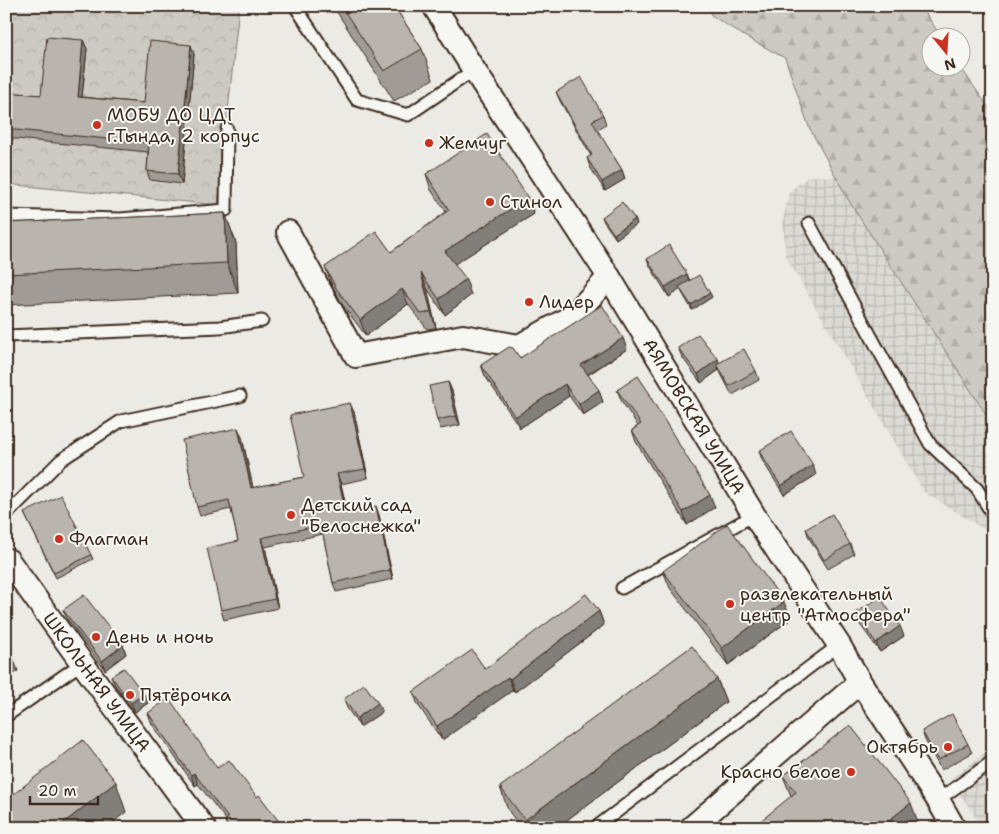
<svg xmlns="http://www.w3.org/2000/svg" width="999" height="834" viewBox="0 0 999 834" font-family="'Shantell Sans',sans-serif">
  <defs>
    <pattern id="industrial-grid" width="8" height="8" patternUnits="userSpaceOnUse" patternTransform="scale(1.25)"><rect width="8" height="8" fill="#dcdad4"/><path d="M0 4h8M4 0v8" fill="none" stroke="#bebbb6"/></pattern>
    <pattern id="forest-firs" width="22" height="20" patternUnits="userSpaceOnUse" patternTransform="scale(1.25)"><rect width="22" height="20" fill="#cdcac4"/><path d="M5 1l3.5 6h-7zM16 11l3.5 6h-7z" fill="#b1aea8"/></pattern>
    <pattern id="park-crowns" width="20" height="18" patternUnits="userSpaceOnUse" patternTransform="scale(1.25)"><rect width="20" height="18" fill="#cdcac4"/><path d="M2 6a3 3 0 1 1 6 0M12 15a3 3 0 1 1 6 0" fill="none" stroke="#b1aea8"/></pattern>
  </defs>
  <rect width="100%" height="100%" fill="#ebeae5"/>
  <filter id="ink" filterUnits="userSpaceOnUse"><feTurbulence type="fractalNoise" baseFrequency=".02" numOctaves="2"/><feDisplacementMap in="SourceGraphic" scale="10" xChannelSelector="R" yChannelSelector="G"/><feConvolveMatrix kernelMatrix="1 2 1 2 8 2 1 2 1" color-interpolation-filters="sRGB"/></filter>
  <g filter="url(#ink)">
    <path fill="url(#industrial-grid)" d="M809,176L847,177L993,407V535L924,492L786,257L783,221L789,192Z
      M993,746V828H983L950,780Z"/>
    <path fill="url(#forest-firs)" stroke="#847a71" d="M710,6H921L941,37L932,38V68H961L993,114V425L849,201L809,127L785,58L746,37L711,15Z"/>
    <path fill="url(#park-crowns)" stroke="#847a71" d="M6,6H239L218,205L6,184Z"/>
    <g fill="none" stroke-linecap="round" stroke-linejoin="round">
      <g stroke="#3b2a1e" stroke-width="15">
        <path id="lane" d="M295,6L357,100L408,115L474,70
          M6,216L120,219L226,210L227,129
          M809,223L930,444L977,489L993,515
          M6,336L220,327L262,321
          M6,515L61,460L121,421L240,396
          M622,588L754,515
          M6,716L82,663
          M938,800L993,761
          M595,828L839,645"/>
      </g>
      <g stroke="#3b2a1e" stroke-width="26">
        <g id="street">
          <path id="s1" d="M434,6L474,70L609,277L754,515L839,645L860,682L938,800L954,828"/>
          <path d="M288,232L356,356L463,336L519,346L574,315L609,277"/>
          <path id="s2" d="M8,560L82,663L204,828"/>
          <path d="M691,828L860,682"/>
        </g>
      </g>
      <use href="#lane" stroke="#f6f6f2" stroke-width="11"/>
      <use href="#street" stroke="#f6f6f2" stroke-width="22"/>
    </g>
    <path fill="#a09b96" stroke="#3b2a1e" d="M189,6H213L192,13Z
      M333,6H394L422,49L433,79L394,101Z
      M83,40L87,49L82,97L144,103L194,54L182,184L150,180L147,171L148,152L6,138V92L41,95Z
      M556,92L603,115L606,124L597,130L622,170L625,179L605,191L590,167L587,158L591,156L560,101Z
      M426,174L528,198L534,214L454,264L471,295L445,315L427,288L436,328L427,329L408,304L366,336L342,304L331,283L325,267L391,252L446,212L431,190Z
      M225,213L236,243L238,293L6,305V223Z
      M602,217L635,219L637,224L616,239L604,222Z
      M647,259L687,274L690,281L712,297L692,310L680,289L669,297L651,268Z
      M678,348L718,359L719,363L756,371L759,380L732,395L719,370L701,383L682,357Z
      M627,349L588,375L603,402L583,415L569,396L520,428L485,376L481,365L520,358Z
      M448,382L452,391L460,425L441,429L437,420Z
      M617,390L650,394L652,401L715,507L687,525L636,442L632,430L638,426L622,402Z
      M354,412L368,478L341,484L347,511L379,515L393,579L336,592L333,583L323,534L265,547L278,608L224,620L221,610L238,541L231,509L200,516L197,507L242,437L253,488L304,477Z
      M759,451L816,475L784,495L762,460Z
      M24,513L91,555L93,559L56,578Z
      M806,529L850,544L854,554L828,569L809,538Z
      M663,571L791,619L728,665L670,588Z
      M63,610L123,645L126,654L105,670L67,619Z
      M599,611L604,625L515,692L513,690L442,740L418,705L413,692L485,669Z
      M856,613L904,636L880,652L859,623Z
      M111,676L144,694L148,703L135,712L115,685Z
      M717,679L726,702L556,828H521L508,810L500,787Z
      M344,699L382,712L360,727L347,708Z
      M148,713L217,768L257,797L284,828H227L225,821L226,820L198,784L195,786L152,724Z
      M922,731L968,744L972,753L941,770L925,740Z
      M783,776L919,825L791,796Z"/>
    <path fill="#827e7a" stroke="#3b2a1e" d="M83,40L87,49L81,106L78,97Z
      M191,45L194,54L182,184L178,174Z
      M622,170L625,179L605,191L602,182Z
      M528,198L534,214L450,267L445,251Z
      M225,213L236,243L238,293L227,263Z
      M635,219L637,224L616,239L614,234Z
      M421,273L427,288L436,328L431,312Z
      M687,274L690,283L669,297L665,287Z
      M466,279L471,295L445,315L439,299Z
      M402,289L408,304L366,336L360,320Z
      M710,293L712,297L692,310L691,305Z
      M623,338L627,349L585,376L581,365Z
      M718,359L721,369L717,364L719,370L701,383L698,374Z
      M448,382L452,391L460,425L456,416Z
      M565,384L569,396L520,428L515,417Z
      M599,390L603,402L583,415L579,404Z
      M350,403L354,412L368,478L365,469Z
      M238,428L242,437L255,497L251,488Z
      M813,465L816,475L784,495L781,486Z
      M337,474L341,484L349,521L346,512Z
      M710,495L715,507L687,525L683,512Z
      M376,506L379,515L393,579L390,570Z
      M261,538L265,547L278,608L275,599Z
      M784,602L791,619L728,665L722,648Z
      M599,611L604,625L515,692L510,679Z
      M900,626L904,636L880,652L876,643Z
      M7,641L18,671L6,680V642Z
      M123,645L126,654L105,670L102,661Z
      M508,677L513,690L442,740L437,726Z
      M717,679L726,702L556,828H528L525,820Z
      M144,694L148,703L135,712L131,703Z
      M378,703L382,712L360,727L357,718Z
      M194,773L198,784L195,786L191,775Z
      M116,782L126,812L106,828H57Z
      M911,803L919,825L915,828H879Z"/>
    <path fill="#bab4ae" stroke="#3b2a1e" d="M341,6H394L422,49L384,71Z
      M47,37L83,40L78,97L144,103L150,41L191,45L178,174L147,171L149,143L6,129V92L41,95Z
      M581,77L603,115L592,121L622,170L602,182L587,158L592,155L556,92Z
      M487,134L528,198L445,251L466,279L439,299L421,273L431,312L421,314L402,289L360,320L336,288L325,267L376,231L391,252L449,210L426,174Z
      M622,202L635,219L614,234L602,217Z
      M225,213L227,263L6,274V223Z
      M669,245L687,274L665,287L647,259Z
      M699,275L710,293L691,305L679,287Z
      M602,305L623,338L581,365L599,390L579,404L565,384L515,417L481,365L509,347L513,348L520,358Z
      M698,334L718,359L698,374L678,348Z
      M744,349L756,371L729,386L717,364Z
      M638,376L650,394L649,395L710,495L683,512L632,430L641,424L617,390Z
      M448,382L456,416L437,420L429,386Z
      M350,403L365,469L337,474L346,512L376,506L390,570L333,583L321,525L261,538L275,599L221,610L207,548L238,541L229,500L197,507L182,440L238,428L251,488L304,477L290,415Z
      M791,431L813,465L781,486L759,451Z
      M61,495L91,555L54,573L24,513Z
      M832,514L850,544L824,560L806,529Z
      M727,524L784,602L722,648L663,571Z
      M586,594L599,611L510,679L508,677L437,726L413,692L472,650L485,669Z
      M84,595L123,645L102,661L63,610Z
      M880,597L900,626L876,643L856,613Z
      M692,646L717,679L525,820L500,787Z
      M124,668L144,694L131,703L111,676Z
      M364,684L378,703L357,718L344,699Z
      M169,698L217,768L229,760L257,797L259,795L284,828H230L225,821L228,818L194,773L191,775L148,713Z
      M952,714L968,744L938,760L922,731Z
      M850,725L911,803L879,828H752L796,792L783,776Z
      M83,740L116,782L57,828H6V800Z"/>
  </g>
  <g fill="#c8321e" stroke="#f6f6f2" stroke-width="2">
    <circle cx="97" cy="125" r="5"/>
    <circle cx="429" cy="143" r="5"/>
    <circle cx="490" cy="202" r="5"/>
    <circle cx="529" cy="302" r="5"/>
    <circle cx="291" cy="515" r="5"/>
    <circle cx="59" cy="539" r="5"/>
    <circle cx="730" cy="604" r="5"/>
    <circle cx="96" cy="637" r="5"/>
    <circle cx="130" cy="695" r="5"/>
    <circle cx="948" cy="747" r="5"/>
    <circle cx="851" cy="772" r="5"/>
  </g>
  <g text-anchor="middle" stroke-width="4" stroke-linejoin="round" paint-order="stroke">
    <g font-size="18" fill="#3b2a1e" stroke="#f6f6f2" text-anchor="start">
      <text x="107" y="121">МОБУ ДО ЦДТ<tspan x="107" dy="21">г.Тында, 2 корпус</tspan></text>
      <text x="439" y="149">Жемчуг</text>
      <text x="500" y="208">Стинол</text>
      <text x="539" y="308">Лидер</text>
      <text x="301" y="511">Детский сад<tspan x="301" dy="21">"Белоснежка"</tspan></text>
      <text x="69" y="545">Флагман</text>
      <text x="740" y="600">развлекательный<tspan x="740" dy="21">центр "Атмосфера"</tspan></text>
      <text x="106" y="643">День и ночь</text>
      <text x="140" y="701">Пятёрочка</text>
      <text x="938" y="753" text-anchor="end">Октябрь</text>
      <text x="841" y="778" text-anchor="end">Красно белое</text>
    </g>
    <g font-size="18" fill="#3b2a1e" stroke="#f6f6f2">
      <text dy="6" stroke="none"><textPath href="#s1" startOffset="486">АЯМОВСКАЯ УЛИЦА</textPath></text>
      <text dy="6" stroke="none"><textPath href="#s2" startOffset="151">ШКОЛЬНАЯ УЛИЦА</textPath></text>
    </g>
  </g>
  <rect width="999" height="834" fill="none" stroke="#f6f6f2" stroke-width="25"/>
  <rect x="12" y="12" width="974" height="809" fill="none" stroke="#3b2a1e" stroke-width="2" filter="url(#ink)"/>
  <g transform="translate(946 52) rotate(162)"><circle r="24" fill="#f6f6f2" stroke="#aba49d"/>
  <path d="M0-4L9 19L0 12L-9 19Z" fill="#c8321e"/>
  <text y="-8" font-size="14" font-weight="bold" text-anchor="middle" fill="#3b2a1e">N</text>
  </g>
  <path d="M30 796v8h68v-8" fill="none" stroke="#3b2a1e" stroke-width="2.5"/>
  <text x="38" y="796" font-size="15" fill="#3b2a1e" stroke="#f6f6f2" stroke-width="4" paint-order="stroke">20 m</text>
</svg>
